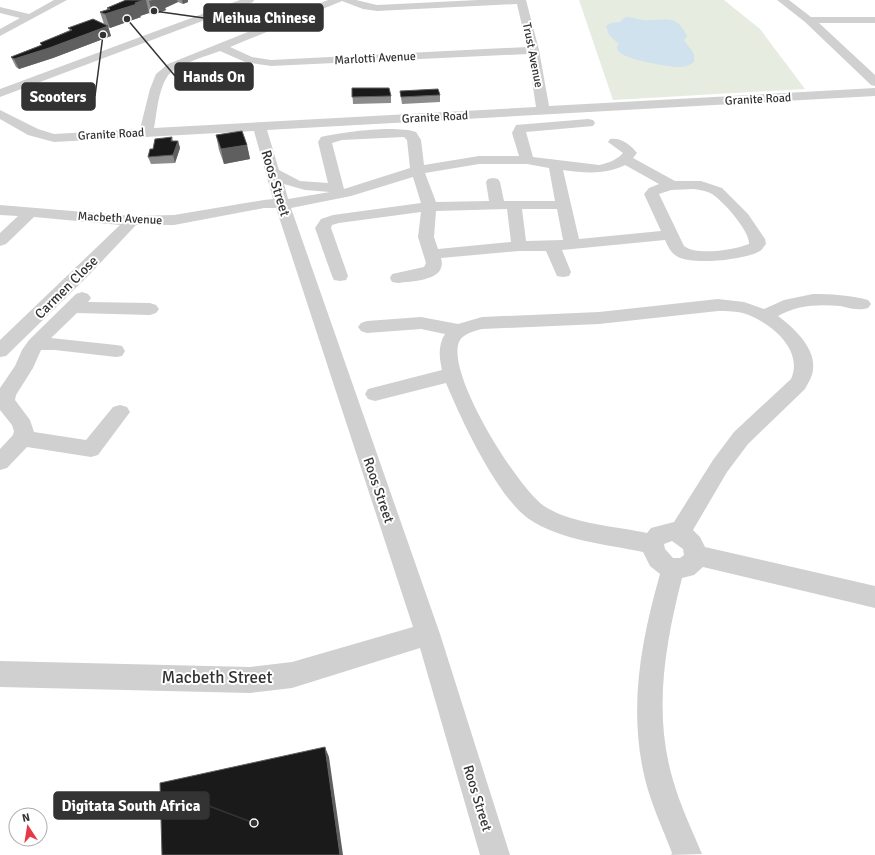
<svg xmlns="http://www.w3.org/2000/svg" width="875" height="855" viewBox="0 0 875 855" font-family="Signika,sans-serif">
  <rect width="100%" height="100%" fill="#fff"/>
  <path fill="#e6ecdf" d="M579,0H724L760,29L805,89L613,100Z"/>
  <path fill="#cfe2ee" d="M628,17C634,17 638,20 644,20C666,22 675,12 687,36L684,40C689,49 696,50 694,62C690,65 687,66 682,67C672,68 630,60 622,54C619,52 617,50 617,46L619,44L609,35L606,26L611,23L620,22L624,18Z"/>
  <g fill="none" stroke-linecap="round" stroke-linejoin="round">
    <path fill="#d0d0d0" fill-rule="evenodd" d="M54,0H67L0,36V29L20,18L0,13V7L29,14Z
      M240,0H254L253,2L0,97V89Z
      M328,0H356L377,5L478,0H526L539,50L549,106L875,88V96L267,130L279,170L300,181L328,183L318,142L321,137C344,132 394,125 416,132L421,140L424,165L479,156H519L512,133L516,125L588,119L593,120L595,123L593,126L526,132L533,157L599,165C608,163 617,160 623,153L608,142L610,139C621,137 631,145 637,153L633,158L675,181H701L722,188L748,214L765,239L766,244C764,246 762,250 760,251C746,260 693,265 678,257C671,253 668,247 665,240L562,250L571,272L569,276L563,277L557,276L546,251H519L441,258C448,281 412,281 398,283L392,282L390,278L392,274L424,267L426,263L418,237L421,212L339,223L332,225L331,228L348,276L346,280L340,281L334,280L332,276L315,228L321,219L333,215L421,203L413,177L351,196L291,208L440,634L510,855H480L420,648L292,688L250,693L0,687V661L250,667L292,662L413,627L276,208H264L174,225H136L87,277L6,356L0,357V340L120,225L34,217L6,244L0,246V233L18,216L0,215V205L132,216L174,215L264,200L273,199L254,131L54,142L28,135L0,119V110L38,129L54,134L140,129L150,89L156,74L168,64ZM342,1L363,9L377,11L517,4L527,47L271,60L252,57L230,47ZM220,51L245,62L271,66L528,54L536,107L154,128C157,112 158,91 167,77C174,65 207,56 220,51ZM404,137L407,140L410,168L344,189L332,143L342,140ZM479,164H527L549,168L555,201H504L500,182L498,179L493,178L488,179L486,182L489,201L436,202L425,173ZM625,165L659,184L649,188L644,194L661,231L579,239L563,170C585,173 605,175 625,165ZM284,184L305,190L330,192L288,199ZM694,189C700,190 707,191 712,194C723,201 750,231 749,244C734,250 697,256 684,246L659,194L671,190ZM507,209L511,242L438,249L434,237L436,211ZM522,209H557L563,240L526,241Z
      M777,0H789L811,17H875V23H819L875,75V86L871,85L805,22Z
      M82,292L88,294L91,298L88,302L150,303L156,305L159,309L156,313L150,315L77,313L51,338L116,345L122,346L125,351L122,356L116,357L55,350H41L33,368L16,395L15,400L30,420L34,432L86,440L113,407L120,405L127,407L130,412L98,455L91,457L27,447L7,468L0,470V449L13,435L14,431L12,425L0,410V388L15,366L22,350L29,340L76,294Z
      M813,294C831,294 850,295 868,300L871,304L868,308C859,311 849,308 840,306C818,304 797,305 778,316C793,327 816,348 813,369C813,376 808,383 805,389L748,444L727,472L693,530L700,537L705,547L875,586V608L703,567L694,575L682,578C665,645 653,713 673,780C680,805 692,830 702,854L671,855L672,853C663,829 651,804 645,779C628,709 641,641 660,574L650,566L643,552C605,544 562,541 529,519C497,497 461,419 446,383L375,401L368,399L365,394L368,389L442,370C439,357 438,345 445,334L421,329L367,333L361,331L358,327L361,323L367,321L421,317L458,324L482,317L599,312L718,299L744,302L764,309L784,300ZM718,311C727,311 737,311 746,314C771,323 804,350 791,379L734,432L713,460L674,522L651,528L647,533C615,526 571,524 544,506C517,487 446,374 459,342C462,334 474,331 482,329L599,324ZM672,541L683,549L684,555L680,558H673L665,549L664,544Z"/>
  </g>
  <path fill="#8c8c8c" d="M124,0H188V2L183,4L178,2L165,8L166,10L153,15L149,13L140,16L141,17L110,28L108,27L111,36L53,58L19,69L16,67L11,57L41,45L40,43L70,30L68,28L104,24L100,12L108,9L107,8L124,1Z
    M352,88L391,96V103L353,104Z
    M400,91L440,95V102L402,104Z
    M216,135L247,145L250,159L224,164L219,150Z
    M172,137L173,141H178L180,148L175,163L151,164L148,157L153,149Z"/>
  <path fill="#5f5f5f" d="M144,0H146L149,13L140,16L141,17L110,28L105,14Z
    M153,0H177L178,2L165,8L166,10L153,15L149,1Z
    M182,0H188V2L183,4Z
    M108,26L111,36L53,58L19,69L14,59Z
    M178,141L180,148L175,163L173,155Z
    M247,145L250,159L224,164L221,149Z
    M325,747L329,757L343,855H340Z"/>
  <path fill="#1a1a1a" stroke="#5f5f5f" d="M126,0H144L135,3L137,4L105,14L100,12L110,9L107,8Z
    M93,19L108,26L49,48L14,59L11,57L42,45L40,43L72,30L68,28Z
    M352,88H389L391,96L352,97Z
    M438,89L440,95L401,97L400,91Z
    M242,131L247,145L221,149L216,135Z
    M172,137L171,141H178L173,155L148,157L150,149H153L155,139L164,138Z
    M325,747L340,855H162L160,783Z"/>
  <g text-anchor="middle" stroke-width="4" stroke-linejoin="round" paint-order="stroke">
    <g font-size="12" fill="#333" stroke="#fff">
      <text transform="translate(533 55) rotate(79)" y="4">Trust Avenue</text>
      <text transform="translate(375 58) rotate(-3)" y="4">Marlotti Avenue</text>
      <text transform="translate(758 99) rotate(-3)" y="4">Granite Road</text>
      <text transform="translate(435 117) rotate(-3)" y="4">Granite Road</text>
      <text transform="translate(111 134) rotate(-3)" y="4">Granite Road</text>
      <text transform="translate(120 218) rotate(3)" y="4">Macbeth Avenue</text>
    </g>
    <g font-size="14" fill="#333" stroke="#fff">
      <text transform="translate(276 183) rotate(73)" y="5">Roos Street</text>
      <text transform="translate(66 287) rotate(-45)" y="5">Carmen Close</text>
      <text transform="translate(379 490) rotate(71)" y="5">Roos Street</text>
      <text transform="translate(478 798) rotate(73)" y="5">Roos Street</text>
    </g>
    <g font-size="17" fill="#333" stroke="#fff">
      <text x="217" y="683">Macbeth Street</text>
    </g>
  </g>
  <path fill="none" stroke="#333" stroke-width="1.5" d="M154 11L204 18M127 19L175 76M103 35L95 96M254 823L209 806"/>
  <g fill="#333" stroke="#fff" stroke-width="1.5">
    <circle cx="154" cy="11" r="4"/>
    <circle cx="127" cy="19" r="4"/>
    <circle cx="103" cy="35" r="4"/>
    <circle cx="254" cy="823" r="4"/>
  </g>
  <g fill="#333" stroke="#333" stroke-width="1.5">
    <rect x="204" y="4" width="119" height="27" rx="4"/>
    <rect x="175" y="63" width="78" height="27" rx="4"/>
    <rect x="22" y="83" width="73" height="27" rx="4"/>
    <rect x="54" y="792" width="155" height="27" rx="4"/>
  </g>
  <g font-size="15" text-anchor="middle" font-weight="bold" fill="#fff">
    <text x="264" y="23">Meihua Chinese</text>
    <text x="214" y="82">Hands On</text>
    <text x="58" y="102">Scooters</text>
    <text x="131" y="811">Digitata South Africa</text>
  </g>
  <g transform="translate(28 827) rotate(348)"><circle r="19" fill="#ffffff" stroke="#adadad"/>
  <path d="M0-3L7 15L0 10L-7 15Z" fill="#e63946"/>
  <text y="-6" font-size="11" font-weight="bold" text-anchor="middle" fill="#333333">N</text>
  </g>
</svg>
